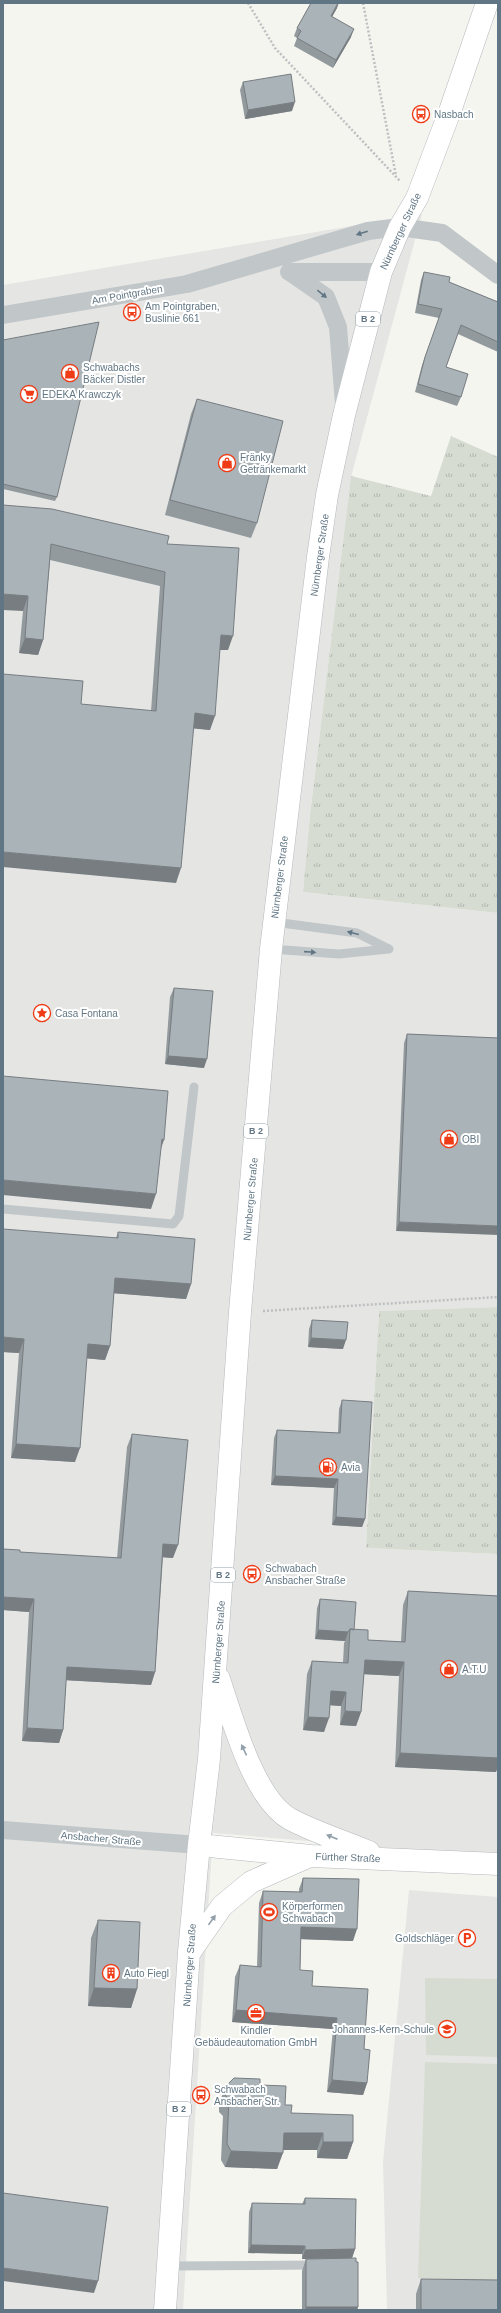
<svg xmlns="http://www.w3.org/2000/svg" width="501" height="2313" viewBox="0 0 501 2313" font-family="Arial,sans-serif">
  <defs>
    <pattern id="grass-tufts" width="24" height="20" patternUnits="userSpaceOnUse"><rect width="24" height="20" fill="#d6dcd1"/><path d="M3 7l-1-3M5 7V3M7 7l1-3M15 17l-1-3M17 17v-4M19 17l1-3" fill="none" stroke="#b1b7af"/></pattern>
  </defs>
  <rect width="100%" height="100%" fill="#f5f5f0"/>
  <path fill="#e5e6e4" d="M422,214L351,477L310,815L303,892L498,913V1307L379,1311L366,1548L498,1554V1857L213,1833L183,2310H3V285Z
    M409,1890L498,1897V2310H387L383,2162Z"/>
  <path fill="url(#grass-tufts)" d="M451,436L498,457V913L303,892L310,815L351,476L431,496Z
    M498,1307V1554L366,1548L379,1311Z"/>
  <path fill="#d6dcd1" d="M425,1978L498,1979V2057L426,2055Z
    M425,2062L498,2064V2281L418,2278Z"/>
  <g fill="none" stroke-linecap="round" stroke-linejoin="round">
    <g stroke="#b4b9bc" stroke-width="23">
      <path id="primary" d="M219,1679C232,1717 253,1798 290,1819C314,1832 343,1841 369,1852
        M199,1845L311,1856L498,1864
        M190,1952L222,1906L251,1882L310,1856
        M165,2310L189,1952L199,1845L209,1759L240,1312L271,949L318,557L327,495L344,415L381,272L400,227L417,198L450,111L487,3"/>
    </g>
    <path stroke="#bdbfc1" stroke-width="2.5" stroke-dasharray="2 2" stroke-linecap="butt" d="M248,3L275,48L400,181
      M363,3L396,176
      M263,1311L498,1297"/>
    <path stroke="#c1c6c9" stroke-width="9" d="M274,922L357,933L389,949
      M271,949L339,954L388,949
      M3,1209L173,1224L179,1216L194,1087
      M169,2266L315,2265"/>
    <path stroke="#c1c6c9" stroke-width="18" d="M289,272H381
      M290,272L326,297L338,327L344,404
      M3,315L187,284L368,231L400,227L442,233L498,275
      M3,1830L199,1845"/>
    <use href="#primary" stroke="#fff" stroke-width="22"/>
  </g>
  <path fill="#929a9e" d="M311,3H339L337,8L332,17L351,37L333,68L294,46L297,38L294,36L297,28Z
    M243,82L292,111L245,119L240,90Z
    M424,272L449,282L498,302V352L458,334L446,367L461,397L457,406L415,392L422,365L439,318L415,313L421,280Z
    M3,340L57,497L55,501L3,489Z
    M197,399L257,523L251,538L165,515L191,414Z
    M3,505L167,544L228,650H220L210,730L193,728L176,883L81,704L151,711L160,586L50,560L43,640L38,655L19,653L23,611Z
    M174,988L204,1068L165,1064L170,997Z
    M407,1034L498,1038L396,1231L404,1043Z
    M118,1232L191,1284L186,1299L114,1293L110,1346L105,1360L86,1358L75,1462L11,1458L19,1353L3,1352L116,1238Z
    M312,1320L343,1349L308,1347L309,1329Z
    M342,1400L365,1519L362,1527L332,1525L334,1488L271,1485L274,1438L277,1430L338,1433L339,1409Z
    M132,1434L173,1558L163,1557L155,1672L151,1685L66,1680L63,1730L59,1743L22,1741L29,1612L3,1610V1549L20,1552L117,1558L127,1447Z
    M408,1591L498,1596V1766L496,1772L395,1767L399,1676L364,1674L361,1712L356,1726L340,1725L341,1706L330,1705L324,1732L303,1730L307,1674L312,1661L343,1663L344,1643L345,1641L315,1639L317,1608L320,1599L354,1630L368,1640L401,1642L403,1605Z
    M303,1878L353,1941L301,1939L300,1970L312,1986L364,2049L367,2083L363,2095L327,2092L333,2029L232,2022L235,1977L240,1965L257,1967L259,1903L263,1891L299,1892V1889Z
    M98,1920L137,1989L131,2008L88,2006L91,1938Z
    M260,2085L285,2105L291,2113L353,2142L347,2159L317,2158V2150H283L277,2169L225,2167L221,2160L223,2116L219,2112V2103L226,2086Z
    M305,2198L355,2249L352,2258L358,2307L357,2310H302V2271L306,2259H302V2254L248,2253L249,2212L252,2203L302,2204Z
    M421,2279L498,2310H416V2294Z"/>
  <path fill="#777d81" d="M338,3L337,8L328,24L331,16Z
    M354,29L351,37L333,68L336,60Z
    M295,102L292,111L245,119L248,110Z
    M3,594L28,596L23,611L3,610Z
    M221,635L233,636L228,650H216Z
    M25,638L43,640L38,655L19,653Z
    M195,713L215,716L210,730L189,728Z
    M3,852L181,868L176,883L3,867Z
    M168,1056L207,1059L204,1068L165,1064Z
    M162,1139L164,1140L159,1154Z
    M3,1180L156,1194L151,1209L3,1195Z
    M399,1222L498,1226V1235L396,1231Z
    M115,1278L191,1284L186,1299L110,1293Z
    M3,1337L24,1339L19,1353L3,1352Z
    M311,1338L346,1340L343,1349L308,1347Z
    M88,1344L110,1346L105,1360L82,1358Z
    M16,1444L80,1448L75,1462L11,1458Z
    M275,1476L338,1479L334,1488L271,1485Z
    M336,1517L365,1519L362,1527L332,1525Z
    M163,1544L178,1545L173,1558L159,1557Z
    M3,1597L34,1599L29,1612L3,1610Z
    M318,1630L348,1632L345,1641L315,1639Z
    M365,1660L404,1662L399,1676L360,1674Z
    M67,1667L155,1672L151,1685L62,1680Z
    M331,1691L346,1692L341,1706L326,1705Z
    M345,1711L361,1712L356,1726L340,1725Z
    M308,1717L329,1718L324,1732L303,1730Z
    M27,1728L63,1730L59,1743L22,1741Z
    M400,1753L498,1758V1766L496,1772L395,1767Z
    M301,1927L357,1929L353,1941L297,1939Z
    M94,1988L137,1989L131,2008L88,2006Z
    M236,2010L337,2018L333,2029L232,2022Z
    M332,2080L367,2083L363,2095L327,2092Z
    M284,2133H323L317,2150H278Z
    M323,2142H353L347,2159L317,2158Z
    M231,2151L283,2153L277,2169L225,2167Z
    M251,2245L305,2246L302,2254L248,2253Z
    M355,2249L352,2258L302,2259L305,2250Z
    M3,2268L98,2281L94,2293L3,2281Z
    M306,2307H358L357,2310H305Z"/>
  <path fill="#aab3b8" stroke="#777d81" d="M311,3H338L331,16L354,29L336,60L297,38L301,31L297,28Z
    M291,74L295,102L248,110L243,82Z
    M424,272L450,277L449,282L498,302V342L461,325L446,367L468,374L461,397L418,384L425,357L442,309L418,304Z
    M99,322L57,497L3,484V340Z
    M197,399L283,421L257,523L170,500Z
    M3,505L52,509L169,536L167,544L239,548L233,636L221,635L215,716L195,713L181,868L3,852V674L83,681L81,704L156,711L165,572L51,544L43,640L25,638L28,596L3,594Z
    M174,988L213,991L207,1059L168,1056Z
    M407,1034L498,1038V1226L399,1222Z
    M3,1076L168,1091L164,1140L162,1139L156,1194L3,1180Z
    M3,1229L118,1238V1232L195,1239L191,1284L115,1278L110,1346L88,1344L80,1448L16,1444L24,1339L3,1337Z
    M312,1320L348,1322L346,1340L311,1338Z
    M342,1400L372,1402L365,1519L336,1517L338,1479L275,1476L277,1430L340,1433Z
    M132,1434L188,1440L178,1545L163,1544L155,1672L67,1667L63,1730L27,1728L34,1599L3,1597V1549L20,1550V1552L121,1558Z
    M408,1591L498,1596V1758L400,1753L404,1662L365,1660L361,1712L345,1711L346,1692L331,1691L329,1718L308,1717L312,1661L348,1663L350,1629L368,1630V1640L405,1642Z
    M320,1599L356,1602L354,1630L350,1629L348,1632L318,1630Z
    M303,1878L359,1879L357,1929L301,1927L300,1970L313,1971L312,1986L368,1989L364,2049L370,2050L367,2083L332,2080L337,2018L236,2010L240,1965L261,1967L263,1891L302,1892Z
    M98,1920L140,1922L137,1989L94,1988Z
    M234,2078L260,2079V2085L286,2086L285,2105H292L291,2113L353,2115V2142H323V2133H284L283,2153L231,2151L227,2144L229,2099L225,2095L226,2086Z
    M3,2193L108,2207L98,2281L3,2268Z
    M305,2198L356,2199L355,2249L305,2250V2246L251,2245L252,2203L305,2204Z
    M356,2258V2262H358V2307H306V2259Z
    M421,2279L498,2280V2310H421Z"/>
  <defs><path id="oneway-solid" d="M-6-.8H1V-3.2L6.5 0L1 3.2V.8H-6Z"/></defs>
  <g fill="#617684">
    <use href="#oneway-solid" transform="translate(362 233) rotate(163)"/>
    <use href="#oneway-solid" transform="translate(322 294) rotate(39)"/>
    <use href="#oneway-solid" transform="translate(353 933) rotate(-166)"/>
    <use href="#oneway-solid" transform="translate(310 952) rotate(4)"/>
  </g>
  <g fill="#909fa9">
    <use href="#oneway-solid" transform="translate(244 1750) rotate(-115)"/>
    <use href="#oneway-solid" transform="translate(332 1837) rotate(-157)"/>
    <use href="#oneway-solid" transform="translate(212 1920) rotate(-54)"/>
  </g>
  <defs>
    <g id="bus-ring" transform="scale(0.9)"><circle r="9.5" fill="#fff" stroke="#ef3b16" stroke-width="1.5"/><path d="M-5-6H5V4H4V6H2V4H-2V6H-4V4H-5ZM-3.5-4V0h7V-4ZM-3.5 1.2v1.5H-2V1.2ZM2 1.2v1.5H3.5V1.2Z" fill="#ef3b16"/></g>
    <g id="shop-ring" transform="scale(0.9)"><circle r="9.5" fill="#fff" stroke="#ef3b16" stroke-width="1.5"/><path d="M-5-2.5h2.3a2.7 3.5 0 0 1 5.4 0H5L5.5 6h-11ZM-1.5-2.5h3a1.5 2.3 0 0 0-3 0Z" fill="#ef3b16"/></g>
    <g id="supermarket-ring" transform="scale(0.9)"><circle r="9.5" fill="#fff" stroke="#ef3b16" stroke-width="1.5"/><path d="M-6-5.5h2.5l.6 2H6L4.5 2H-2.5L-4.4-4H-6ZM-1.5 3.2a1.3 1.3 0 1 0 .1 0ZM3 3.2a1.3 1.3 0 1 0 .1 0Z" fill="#ef3b16"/></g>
    <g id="sight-ring" transform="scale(0.9)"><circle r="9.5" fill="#fff" stroke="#ef3b16" stroke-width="1.5"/><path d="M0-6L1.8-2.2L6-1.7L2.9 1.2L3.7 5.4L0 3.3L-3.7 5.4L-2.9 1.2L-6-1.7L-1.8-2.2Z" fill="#ef3b16"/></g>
    <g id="fuel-ring" transform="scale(0.9)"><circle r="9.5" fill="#fff" stroke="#ef3b16" stroke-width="1.5"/><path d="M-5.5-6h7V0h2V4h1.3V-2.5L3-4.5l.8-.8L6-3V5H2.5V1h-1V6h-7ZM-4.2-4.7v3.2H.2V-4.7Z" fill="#ef3b16"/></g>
    <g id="stadium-ring" transform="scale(0.9)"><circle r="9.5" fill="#fff" stroke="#ef3b16" stroke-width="1.5"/><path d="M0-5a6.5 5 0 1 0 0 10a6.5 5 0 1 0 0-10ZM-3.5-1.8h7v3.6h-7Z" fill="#ef3b16"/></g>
    <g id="parking-ring" transform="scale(0.9)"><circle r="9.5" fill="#fff" stroke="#ef3b16" stroke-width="1.5"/><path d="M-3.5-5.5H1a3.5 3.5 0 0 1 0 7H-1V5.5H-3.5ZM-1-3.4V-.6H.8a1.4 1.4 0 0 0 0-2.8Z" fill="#ef3b16"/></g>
    <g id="building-ring" transform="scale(0.9)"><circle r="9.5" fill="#fff" stroke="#ef3b16" stroke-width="1.5"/><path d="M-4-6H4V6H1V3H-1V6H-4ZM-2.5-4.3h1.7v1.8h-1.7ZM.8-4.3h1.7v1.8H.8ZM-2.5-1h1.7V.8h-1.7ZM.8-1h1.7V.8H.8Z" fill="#ef3b16"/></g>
    <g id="office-ring" transform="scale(0.9)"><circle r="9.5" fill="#fff" stroke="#ef3b16" stroke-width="1.5"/><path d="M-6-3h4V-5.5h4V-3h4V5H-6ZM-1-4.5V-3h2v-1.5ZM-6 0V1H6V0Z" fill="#ef3b16"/></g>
    <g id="school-ring" transform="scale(0.9)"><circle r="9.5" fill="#fff" stroke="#ef3b16" stroke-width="1.5"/><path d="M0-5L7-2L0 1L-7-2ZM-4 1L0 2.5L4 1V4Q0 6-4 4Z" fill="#ef3b16"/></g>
  </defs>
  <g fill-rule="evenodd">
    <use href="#bus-ring" x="421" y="114"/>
    <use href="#bus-ring" x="132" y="312"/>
    <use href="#shop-ring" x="70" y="373"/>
    <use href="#supermarket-ring" x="29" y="394"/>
    <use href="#shop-ring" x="227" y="463"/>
    <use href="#sight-ring" x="42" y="1013"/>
    <use href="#shop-ring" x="449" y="1139"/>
    <use href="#fuel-ring" x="328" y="1467"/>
    <use href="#bus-ring" x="252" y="1574"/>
    <use href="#shop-ring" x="449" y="1669"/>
    <use href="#stadium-ring" x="269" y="1912"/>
    <use href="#parking-ring" x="467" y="1938"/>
    <use href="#building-ring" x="111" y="1973"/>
    <use href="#office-ring" x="256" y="2013"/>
    <use href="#school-ring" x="447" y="2029"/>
    <use href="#bus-ring" x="201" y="2095"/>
  </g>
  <g text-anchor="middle" stroke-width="4" stroke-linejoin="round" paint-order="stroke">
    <g fill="#fff" stroke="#909fa9" stroke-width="1">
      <rect x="356" y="312" width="24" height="14" rx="3"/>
      <rect x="244" y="1124" width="24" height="14" rx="3"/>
      <rect x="211" y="1568" width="24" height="14" rx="3"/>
      <rect x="167" y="2102" width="24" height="14" rx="3"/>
    </g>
    <g font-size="9" font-weight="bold" fill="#617684">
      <text x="368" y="322">B 2</text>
      <text x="256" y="1134">B 2</text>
      <text x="223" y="1578">B 2</text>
      <text x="179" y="2112">B 2</text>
    </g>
    <g font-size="10" fill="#617684" stroke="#fff" text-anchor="start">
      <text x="434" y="118">Nasbach</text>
      <text x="145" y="310">Am Pointgraben,<tspan x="145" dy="12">Buslinie 661</tspan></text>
      <text x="83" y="371">Schwabachs<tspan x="83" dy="12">Bäcker Distler</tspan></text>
      <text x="42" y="398">EDEKA Krawczyk</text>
      <text x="240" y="461">Fränky<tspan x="240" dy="12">Getränkemarkt</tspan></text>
      <text x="55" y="1017">Casa Fontana</text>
      <text x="462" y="1143">OBI</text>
      <text x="341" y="1471">Avia</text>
      <text x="265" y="1572">Schwabach<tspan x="265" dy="12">Ansbacher Straße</tspan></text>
      <text x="462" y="1673">A.T.U</text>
      <text x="282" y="1910">Körperformen<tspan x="282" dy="12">Schwabach</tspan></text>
      <text x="454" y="1942" text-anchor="end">Goldschläger</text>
      <text x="124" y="1977">Auto Fiegl</text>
      <text x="434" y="2033" text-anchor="end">Johannes-Kern-Schule</text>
      <text x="256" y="2034" text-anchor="middle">Kindler<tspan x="256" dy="12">Gebäudeautomation GmbH</tspan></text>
      <text x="214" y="2093">Schwabach<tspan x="214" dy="12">Ansbacher Str.</tspan></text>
    </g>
    <g font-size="10" fill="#617684" stroke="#fff">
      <text transform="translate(400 231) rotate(-65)" y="4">Nürnberger Straße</text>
      <text transform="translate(127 294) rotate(-10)" y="4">Am Pointgraben</text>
      <text transform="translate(319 555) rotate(-82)" y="4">Nürnberger Straße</text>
      <text transform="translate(279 877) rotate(-83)" y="4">Nürnberger Straße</text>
      <text transform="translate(250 1199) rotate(-85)" y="4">Nürnberger Straße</text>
      <text transform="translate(218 1642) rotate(-86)" y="4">Nürnberger Straße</text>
      <text transform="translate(101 1838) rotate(5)" y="4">Ansbacher Straße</text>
      <text transform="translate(348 1857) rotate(2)" y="4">Fürther Straße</text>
      <text transform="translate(189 1965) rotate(-86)" y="4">Nürnberger Straße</text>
    </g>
  </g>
  <rect width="501" height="2313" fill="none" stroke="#617684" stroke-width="8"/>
</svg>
